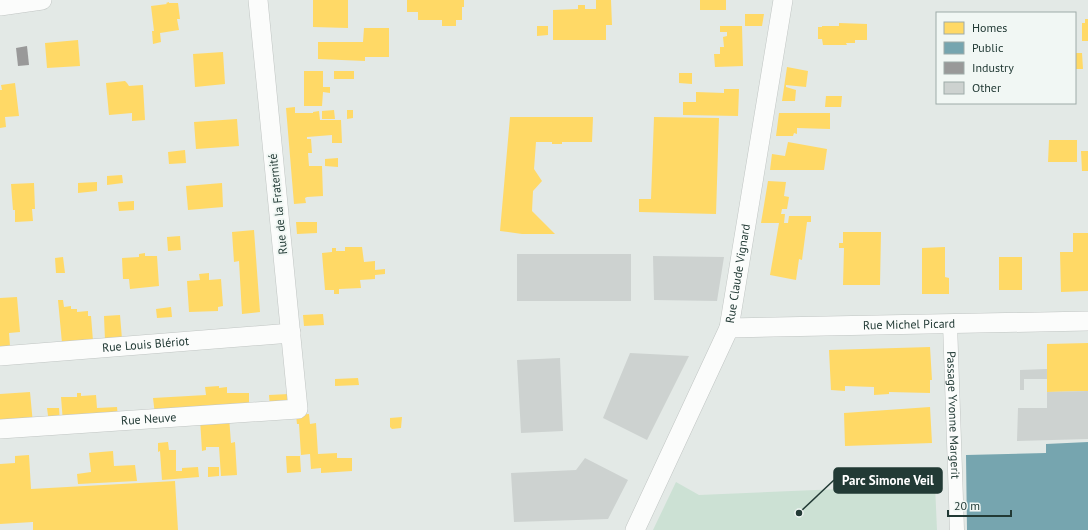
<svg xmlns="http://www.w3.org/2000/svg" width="1088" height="530" viewBox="0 0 1088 530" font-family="'PT Sans',sans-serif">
  <rect width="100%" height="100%" fill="#e3e9e6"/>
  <path fill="#cce1d4" d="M676,482L699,495L935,485L937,530H653Z"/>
  <path fill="#ffd966" d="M313,0H348V28L313,27Z
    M407,0H464V7H462V20H456V26H442V20H418V12H407Z
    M596,0H611L612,25H606V40H553V10L578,9V5H585V9H596Z
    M700,0H726V10H700Z
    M169,2V3H178L180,19H177L179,30L160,33L161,42L153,44L152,31H154L151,6L167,4L166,3Z
    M745,14H764L762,26H745Z
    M1085,19H1088V41H1082V23H1085Z
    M839,23L867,24V40H855V43H846L847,45H823L822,39H818V27H822V26H839Z
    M537,26H548V35L537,36Z
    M720,26H742L743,66L715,67L714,54H720V47H724L723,37L727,36V32H720Z
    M364,28H389V57H365V61L318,59V42H363Z
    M78,40L80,66L47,68L45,43Z
    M223,52L225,84L195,87L193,54Z
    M1075,53H1082L1083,69H1075Z
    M787,67L808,71L806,87L786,85V87L796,90L795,101H782Z
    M304,71H323V87H330V93L323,92L322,106H304Z
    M334,71H354V79H334Z
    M679,73H692V84L679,83Z
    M125,81L127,83L129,86L143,85L145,120L132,121V113L109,115L106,83Z
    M15,83L19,116L5,117L6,127L0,128V90H2L1,85Z
    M724,89H739L738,116L683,115V102H696V92L724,93Z
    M826,96H842L841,107H825Z
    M295,107V113H313V112L319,111L320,120H341L342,143H332V135L307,137V139H311L312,153H308L309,166H322L323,196L307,197L305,198L306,203L294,204L286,108Z
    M334,110L335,119H322V111Z
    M347,110H353V118L347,119Z
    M779,113H830V129L797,128V134L794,133L793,136H776Z
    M510,117H593L592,142H562V144H552V142H536L534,169L542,181L533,191L532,211L555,234H522L500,231Z
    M654,117L719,118L716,214L639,212V199H651Z
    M237,119L239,146L196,149L194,122Z
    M1049,140H1077V162H1048Z
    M788,142L827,149L824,170H770L772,154L785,156Z
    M185,150L186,163L169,164L168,152Z
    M1081,151H1088V171H1082Z
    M338,158V167L325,166V159Z
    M122,175L123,183L107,185V176Z
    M768,181L786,182L784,196L789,197L787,209H782L781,214H785L784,223H788L789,216H811V222H807L802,260L799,259L796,280L770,275L779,223H761Z
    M97,182V191L78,193V183Z
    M34,183L35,209H32L33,221L15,222V210H13L11,184Z
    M222,183L223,207L188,210L186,186Z
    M134,201V210L119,211L118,202Z
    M296,222H317V233L297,234Z
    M254,230L260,312L242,314L239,261L234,262L232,232Z
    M843,232H881L880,285H843L844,248H839V243H843Z
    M1073,233H1088V291L1061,292L1060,252H1073Z
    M180,236L181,250L168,251L167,237Z
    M345,247H362L364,262L375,261V270L385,269V274L375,275V279L360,280L361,288L339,289V294H334V290H325L322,253L332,252V248H336V251H345Z
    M945,247V277L949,278V294H922V248Z
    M145,253V256H157L159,286L130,289L129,279H123L122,258L139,257V254Z
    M63,257L65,273H56L55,258Z
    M999,257H1022V290H999Z
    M209,273V280L221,279L223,306L218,307V311L189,312L187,281L200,280L199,274Z
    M17,297L20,332L9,333L10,346L0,347V298Z
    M58,300H63L64,307L71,306V309H77V312L88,311V316H91L93,341L62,343Z
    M171,307L172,317L157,318L156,309Z
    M323,314L324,325L304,326L303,315Z
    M120,315L122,339L105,340L104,316Z
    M1088,343V391L1047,392V344Z
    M930,347L932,380H930V393L889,392V394L874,395V387L845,386V391L831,390L829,350Z
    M358,378L359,385L335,386V379Z
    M219,386V388L227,387V393H249V404L155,415L153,398L206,395L205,387Z
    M30,392L33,424L0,426V394Z
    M77,393H81V396L96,395L97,408L117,407L118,418L63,422L61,397H77Z
    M289,394L290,406L270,407L269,395Z
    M930,407L932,443L845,446L844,413Z
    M47,408H59L60,422L49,423Z
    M309,414L310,424L316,423L318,454L337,453V458H352V471L321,473V468L311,469L310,454L301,455L299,424H297L296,415Z
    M229,417L231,443L235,442L237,475L221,476L219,447H206V450L202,451L200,419Z
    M402,417L401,428L392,429L390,427V418Z
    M168,442L169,450H176V471H182V468L198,467L199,477L162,480L160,451L158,452V443Z
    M113,451L114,466L135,465L137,481L78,484L77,474L91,472L89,453Z
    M29,455L31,489L175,481L178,530H33V522L0,524V464L15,463V456Z
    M286,456H300L301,472L287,473Z
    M208,467H219V476L208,477Z"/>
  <path fill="#76a5af" d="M1088,442V530H967L966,455L1046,453V444Z"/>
  <path fill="#999" d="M27,46L29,65L18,66L16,48Z"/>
  <path fill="#cdd2d0" d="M517,254H631V301H517Z
    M653,256L724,257L717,301L654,300Z
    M630,353L689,356L647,440L603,418Z
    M560,358L563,431L521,433L517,360Z
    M1047,369V379H1024V390H1020V370Z
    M1088,391V439L1017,441L1018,408H1047V392Z
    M585,458L628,480L608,519L514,522L511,473L576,470Z"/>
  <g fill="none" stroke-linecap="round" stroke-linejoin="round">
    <g stroke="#c0c5c3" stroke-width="15">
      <g id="pedestrian">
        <path id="s1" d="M950,323L957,530"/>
      </g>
    </g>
    <g stroke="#c0c5c3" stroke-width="20">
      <g id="minor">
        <path d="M0,6L42,0"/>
        <path id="s2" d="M729,328L1088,321"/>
        <path id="s3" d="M0,356L291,333"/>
        <path id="s4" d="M0,429L298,409L258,0"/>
        <path id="s5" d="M635,530L729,328L783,0"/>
      </g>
    </g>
    <use href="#pedestrian" stroke="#fbfcfb" stroke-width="14"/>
    <use href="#minor" stroke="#fbfcfb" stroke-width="19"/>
  </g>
  <g text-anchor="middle" stroke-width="4" stroke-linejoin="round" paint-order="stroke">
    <g font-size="12" fill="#223a35" stroke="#f1f7f4">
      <text transform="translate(278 204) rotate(-96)" y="4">Rue de la Fraternité</text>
      <text dy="4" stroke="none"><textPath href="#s5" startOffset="278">Rue Claude Vignard</textPath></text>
      <text dy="4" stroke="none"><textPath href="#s2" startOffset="180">Rue Michel Picard</textPath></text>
      <text dy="4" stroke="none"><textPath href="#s3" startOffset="146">Rue Louis Blériot</textPath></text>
      <text dy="4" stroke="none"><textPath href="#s1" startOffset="92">Passage Yvonne Margerit</textPath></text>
      <text dy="4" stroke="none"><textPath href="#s4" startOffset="149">Rue Neuve</textPath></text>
    </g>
  </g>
  <path fill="none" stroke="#223a35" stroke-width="1.5" d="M799 513L834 480"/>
  <circle fill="#223a35" stroke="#f1f7f4" stroke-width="1.5" cx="799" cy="513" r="4"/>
  <rect fill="#223a35" stroke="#223a35" stroke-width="1.5" x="834" y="468" width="108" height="25" rx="4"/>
  <g font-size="13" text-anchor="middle" font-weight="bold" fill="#fff">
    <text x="888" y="485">Parc Simone Veil</text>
  </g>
  <rect x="936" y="12" width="140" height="92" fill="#f1f7f4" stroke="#9eaba8"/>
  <rect x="944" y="22" width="20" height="12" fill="#ffd966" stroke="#9eaba8"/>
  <text x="972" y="32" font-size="12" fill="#223a35">Homes</text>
  <rect x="944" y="42" width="20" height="12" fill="#76a5af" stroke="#9eaba8"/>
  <text x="972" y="52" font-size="12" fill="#223a35">Public</text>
  <rect x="944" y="62" width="20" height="12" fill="#999999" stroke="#9eaba8"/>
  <text x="972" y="72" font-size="12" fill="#223a35">Industry</text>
  <rect x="944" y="82" width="20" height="12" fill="#cdd2d0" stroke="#9eaba8"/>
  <text x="972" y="92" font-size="12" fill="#223a35">Other</text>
  <path d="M948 510v6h63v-6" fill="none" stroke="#223a35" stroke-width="2"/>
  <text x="954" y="510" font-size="12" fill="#223a35" stroke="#f1f7f4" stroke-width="3" paint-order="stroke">20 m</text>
</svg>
